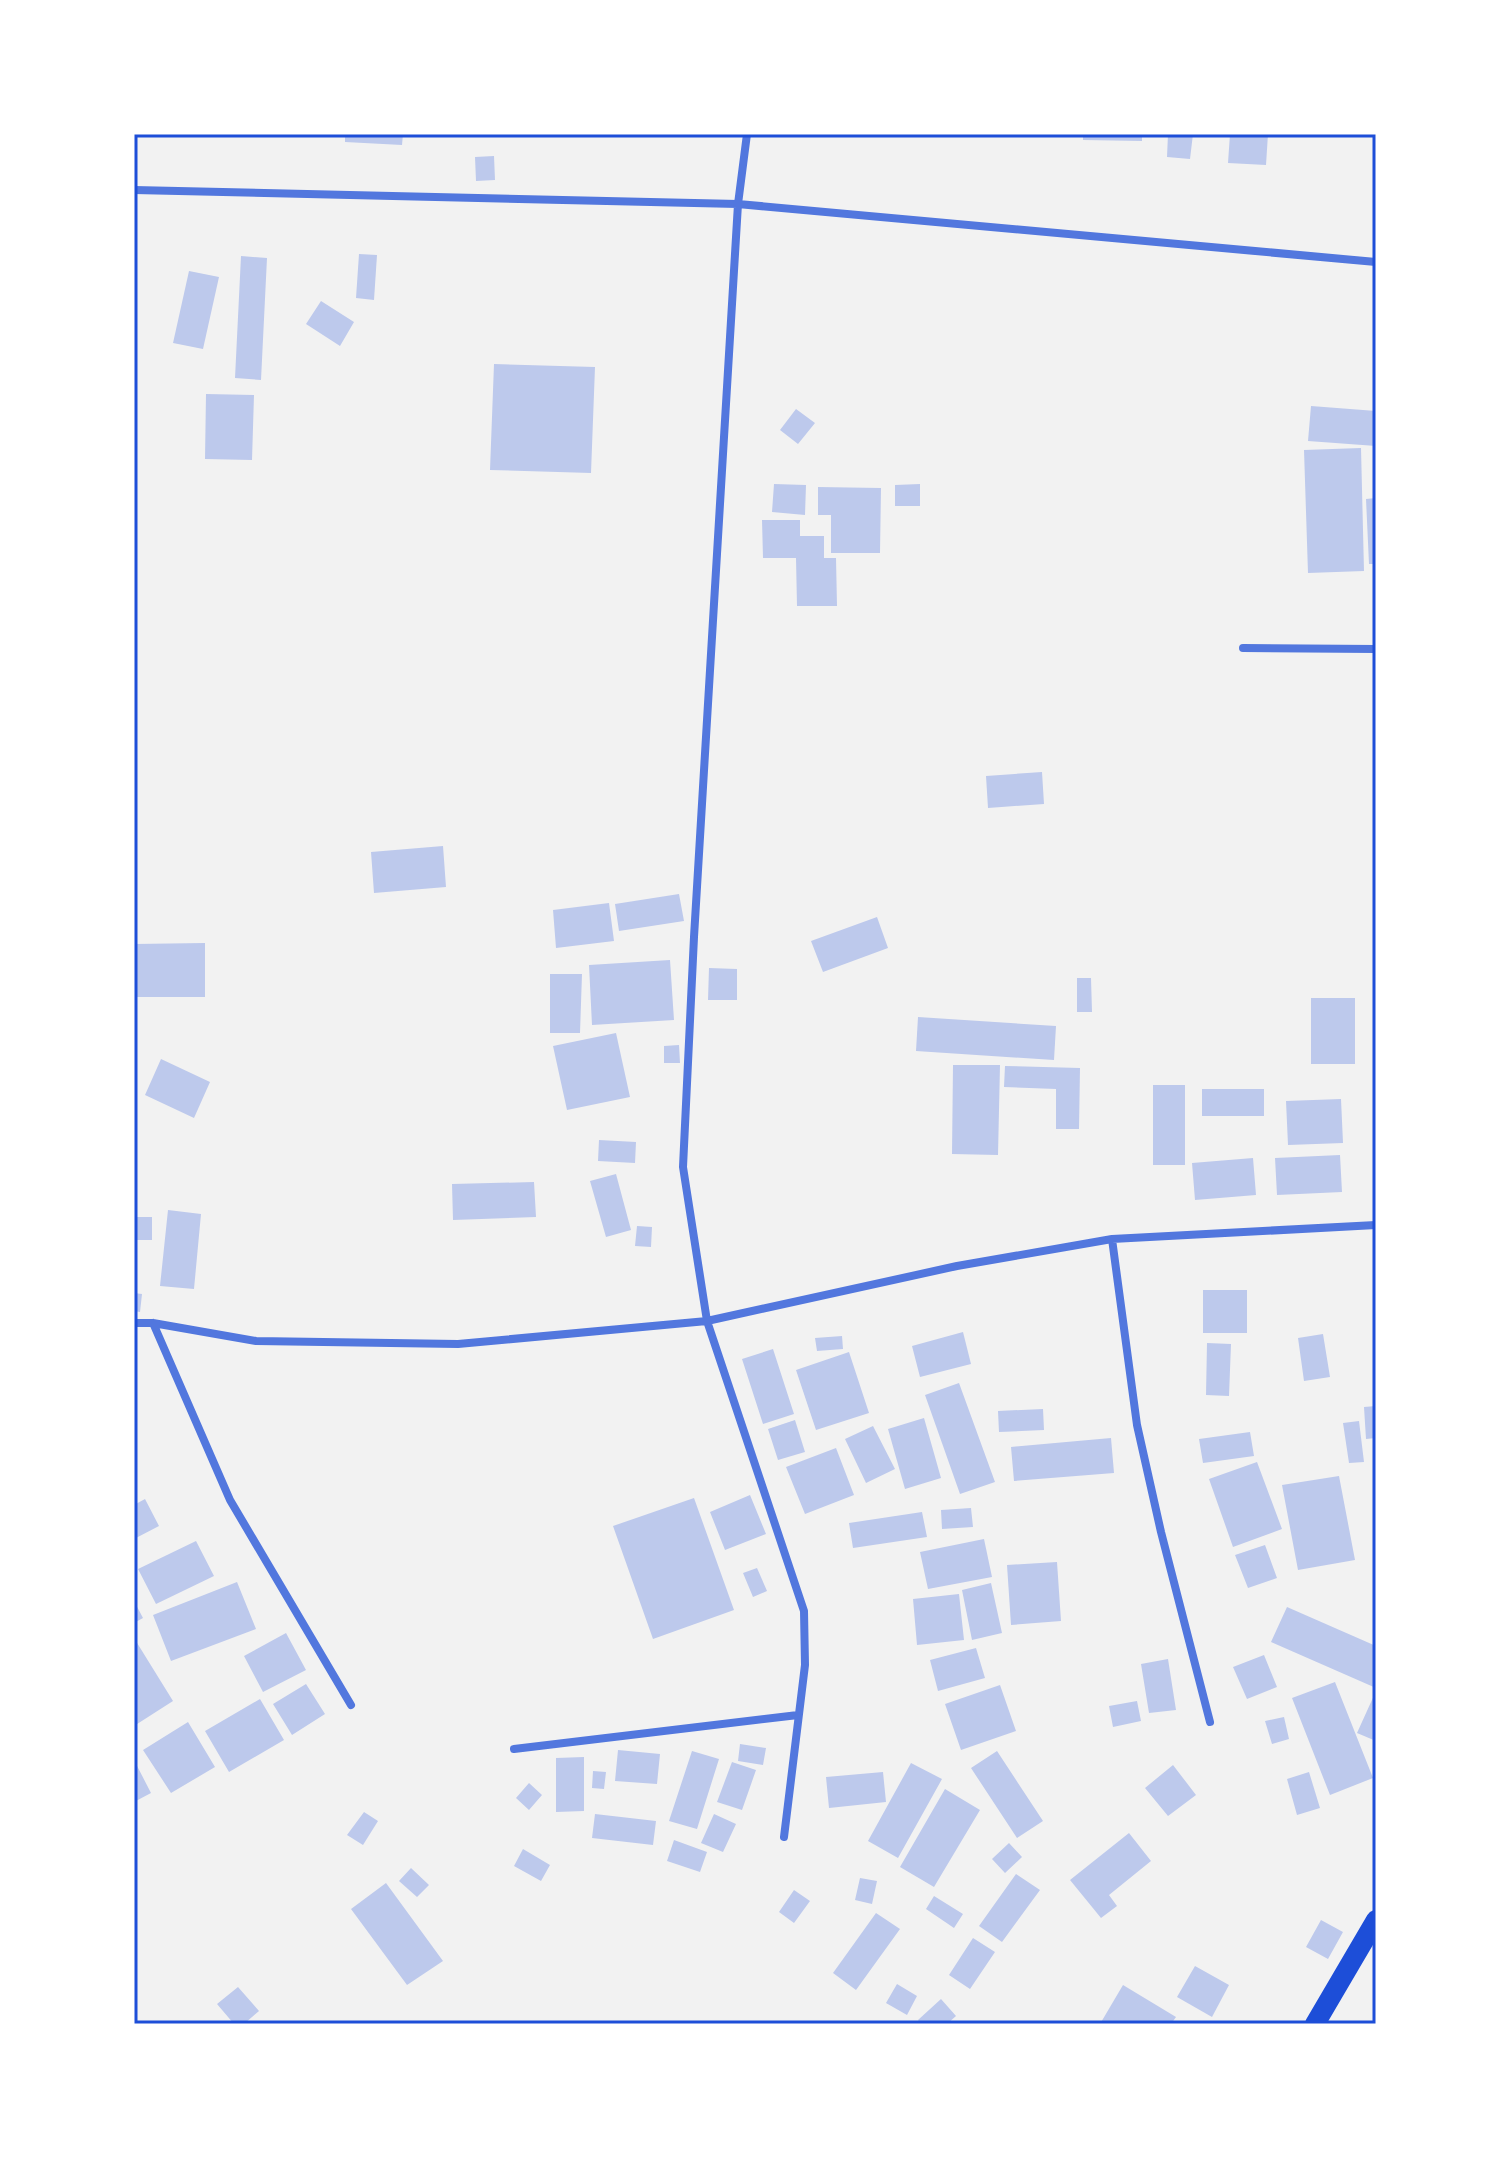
<svg xmlns="http://www.w3.org/2000/svg" width="1510" height="2158" viewBox="0 0 1510 2158" font-family="Manrope,sans-serif">
  <rect width="100%" height="100%" fill="#f2f2f2"/>
  <path fill="#bdc9ec" d="M345,134H403L402,145L345,142Z
    M1083,134H1142V141L1083,140Z
    M1168,134H1193L1190,159L1167,157Z
    M1230,134H1268L1266,165L1228,163Z
    M494,156L495,180L476,181L475,157Z
    M359,254L377,255L374,300L356,298Z
    M241,256L267,258L261,380L235,378Z
    M189,271L219,277L203,349L173,343Z
    M321,301L354,322L340,346L306,324Z
    M494,364L595,367L591,473L490,470Z
    M206,394L254,395L252,460L205,459Z
    M1311,406L1376,411V446L1308,441Z
    M796,409L815,423L798,444L780,430Z
    M1361,448L1364,571L1308,573L1304,450Z
    M774,484L806,485L805,515L772,512Z
    M920,484V506H895V485Z
    M818,487L881,488L880,553H831V515H818Z
    M1376,498V564H1369L1366,499Z
    M762,520H800V536H824V558H836L837,606H797L796,558H763Z
    M1042,772L1044,804L988,808L986,776Z
    M443,846L446,887L374,893L371,852Z
    M679,894L684,921L619,931L615,904Z
    M609,903L614,941L556,948L553,910Z
    M877,917L888,948L823,972L811,941Z
    M205,943V997H134V944Z
    M670,960L674,1020L592,1025L589,965Z
    M709,968L737,969V1000H708Z
    M550,974H582L580,1033H550Z
    M1077,978H1091L1092,1012H1077Z
    M1311,998H1355V1064H1311Z
    M918,1017L1056,1026L1054,1060L916,1051Z
    M616,1033L630,1097L567,1110L553,1046Z
    M679,1045L680,1063H664V1046Z
    M161,1059L210,1082L194,1118L145,1095Z
    M953,1065H1000L998,1155L952,1154Z
    M1005,1066L1080,1068L1079,1129H1056V1089L1004,1087Z
    M1153,1085H1185V1165H1153Z
    M1202,1089H1264V1116H1202Z
    M1341,1099L1343,1143L1288,1145L1286,1101Z
    M599,1140L636,1142L635,1163L598,1161Z
    M1340,1155L1342,1192L1277,1195L1275,1158Z
    M1253,1158L1256,1195L1195,1200L1192,1163Z
    M616,1174L631,1230L606,1237L590,1181Z
    M534,1182L536,1217L453,1220L452,1184Z
    M168,1210L201,1214L194,1289L160,1286Z
    M134,1217H152V1240H134Z
    M637,1226L652,1227L651,1247L635,1246Z
    M1203,1290H1247V1333H1203Z
    M134,1293L142,1294L140,1312L134,1311Z
    M963,1332L971,1364L920,1377L912,1346Z
    M1323,1334L1330,1377L1304,1381L1298,1338Z
    M842,1336L843,1349L817,1351L815,1338Z
    M1207,1343L1231,1344L1229,1396L1206,1395Z
    M773,1349L794,1414L763,1424L742,1359Z
    M849,1352L869,1413L816,1430L796,1370Z
    M959,1383L995,1482L960,1494L925,1395Z
    M1376,1406V1438L1366,1439L1364,1407Z
    M1043,1409L1044,1430L999,1432L998,1411Z
    M924,1418L941,1478L905,1489L888,1429Z
    M795,1420L805,1452L778,1460L768,1429Z
    M1359,1421L1364,1462L1349,1463L1343,1423Z
    M873,1426L895,1469L866,1483L845,1439Z
    M1250,1432L1254,1456L1203,1463L1199,1439Z
    M1111,1438L1114,1473L1014,1481L1011,1447Z
    M836,1448L854,1495L805,1514L786,1467Z
    M1257,1462L1282,1529L1233,1547L1209,1479Z
    M1339,1476L1355,1560L1298,1570L1282,1485Z
    M750,1495L766,1534L725,1550L710,1512Z
    M694,1498L734,1610L653,1639L613,1526Z
    M145,1499L159,1526L134,1539V1505Z
    M971,1508L973,1527L942,1529L941,1510Z
    M922,1512L927,1537L853,1548L849,1523Z
    M984,1539L992,1577L928,1589L920,1552Z
    M196,1541L214,1576L156,1604L138,1569Z
    M1265,1545L1277,1578L1248,1588L1235,1555Z
    M1057,1562L1061,1621L1011,1625L1007,1565Z
    M757,1568L767,1591L753,1597L743,1573Z
    M237,1582L256,1629L171,1661L153,1615Z
    M991,1583L1002,1633L972,1640L962,1590Z
    M959,1594L964,1640L917,1645L913,1599Z
    M134,1601L143,1618L134,1623Z
    M1287,1607L1376,1646V1688L1271,1642Z
    M286,1633L306,1670L263,1692L244,1656Z
    M134,1638L173,1701L134,1726Z
    M976,1648L985,1678L938,1691L930,1660Z
    M1264,1655L1277,1687L1247,1699L1233,1667Z
    M1168,1659L1176,1710L1149,1713L1141,1664Z
    M1335,1682L1373,1778L1330,1795L1292,1698Z
    M306,1684L325,1714L292,1735L273,1704Z
    M1000,1685L1016,1731L961,1750L945,1704Z
    M1376,1691V1741L1357,1733Z
    M260,1699L284,1740L229,1772L205,1731Z
    M1137,1701L1141,1721L1113,1727L1109,1706Z
    M1284,1717L1289,1739L1272,1744L1265,1721Z
    M188,1722L215,1767L171,1793L143,1750Z
    M740,1744L766,1748L763,1765L738,1761Z
    M618,1750L660,1754L657,1784L615,1781Z
    M692,1751L719,1759L697,1829L669,1821Z
    M997,1751L1043,1821L1017,1838L971,1768Z
    M584,1757V1811L556,1812V1758Z
    M134,1760L151,1793L134,1802Z
    M732,1762L756,1770L742,1810L717,1802Z
    M911,1763L942,1779L898,1858L868,1841Z
    M1173,1765L1196,1795L1168,1816L1145,1788Z
    M593,1771L606,1772L604,1789L592,1788Z
    M883,1772L886,1802L829,1808L826,1777Z
    M1309,1772L1320,1808L1297,1815L1287,1779Z
    M529,1783L542,1795L529,1810L516,1798Z
    M945,1789L980,1810L934,1887L900,1867Z
    M364,1812L378,1821L363,1845L347,1835Z
    M595,1814L656,1821L653,1845L592,1838Z
    M714,1814L736,1824L723,1852L701,1843Z
    M1129,1833L1151,1861L1109,1895L1117,1906L1101,1918L1070,1880Z
    M674,1840L707,1852L700,1872L667,1861Z
    M1009,1843L1022,1857L1005,1873L992,1859Z
    M523,1849L550,1865L541,1881L514,1866Z
    M411,1868L429,1885L417,1897L399,1881Z
    M1016,1874L1040,1890L1002,1942L979,1926Z
    M860,1878L877,1881L872,1904L855,1900Z
    M386,1883L443,1961L407,1985L351,1909Z
    M794,1890L810,1901L794,1923L779,1912Z
    M934,1896L963,1914L954,1928L926,1909Z
    M876,1913L900,1929L856,1990L833,1973Z
    M1321,1920L1343,1932L1328,1959L1306,1947Z
    M973,1938L995,1952L970,1989L949,1975Z
    M1195,1966L1229,1985L1212,2017L1177,1997Z
    M897,1984L917,1996L907,2015L886,2003Z
    M1123,1985L1176,2017L1171,2024H1100Z
    M238,1987L259,2011L244,2024H234L217,2004Z
    M941,1999L956,2016L947,2024H921L918,2020Z"/>
  <g fill="none" stroke-linecap="round" stroke-linejoin="round">
    <path stroke="#5277de" stroke-width="8" d="M747,134L738,204L1376,262
      M134,190L738,204L694,937L683,1167L707,1321L804,1611L805,1665L784,1837
      M1243,648L1376,649
      M1112,1239L1137,1425L1161,1532L1210,1722
      M134,1323H153L256,1341L458,1344L707,1321L957,1266L1112,1239L1376,1225
      M153,1323L230,1500L351,1705
      M514,1749L798,1715"/>
    <path stroke="#1d4ed8" stroke-width="20" d="M1315,2024L1376,1920"/>
  </g>
  <rect width="1510" height="2158" fill="none" stroke="#ffffff" stroke-width="272"/>
  <rect x="136" y="136" width="1238" height="1886" fill="none" stroke="#1d4ed8" stroke-width="3"/>
</svg>
